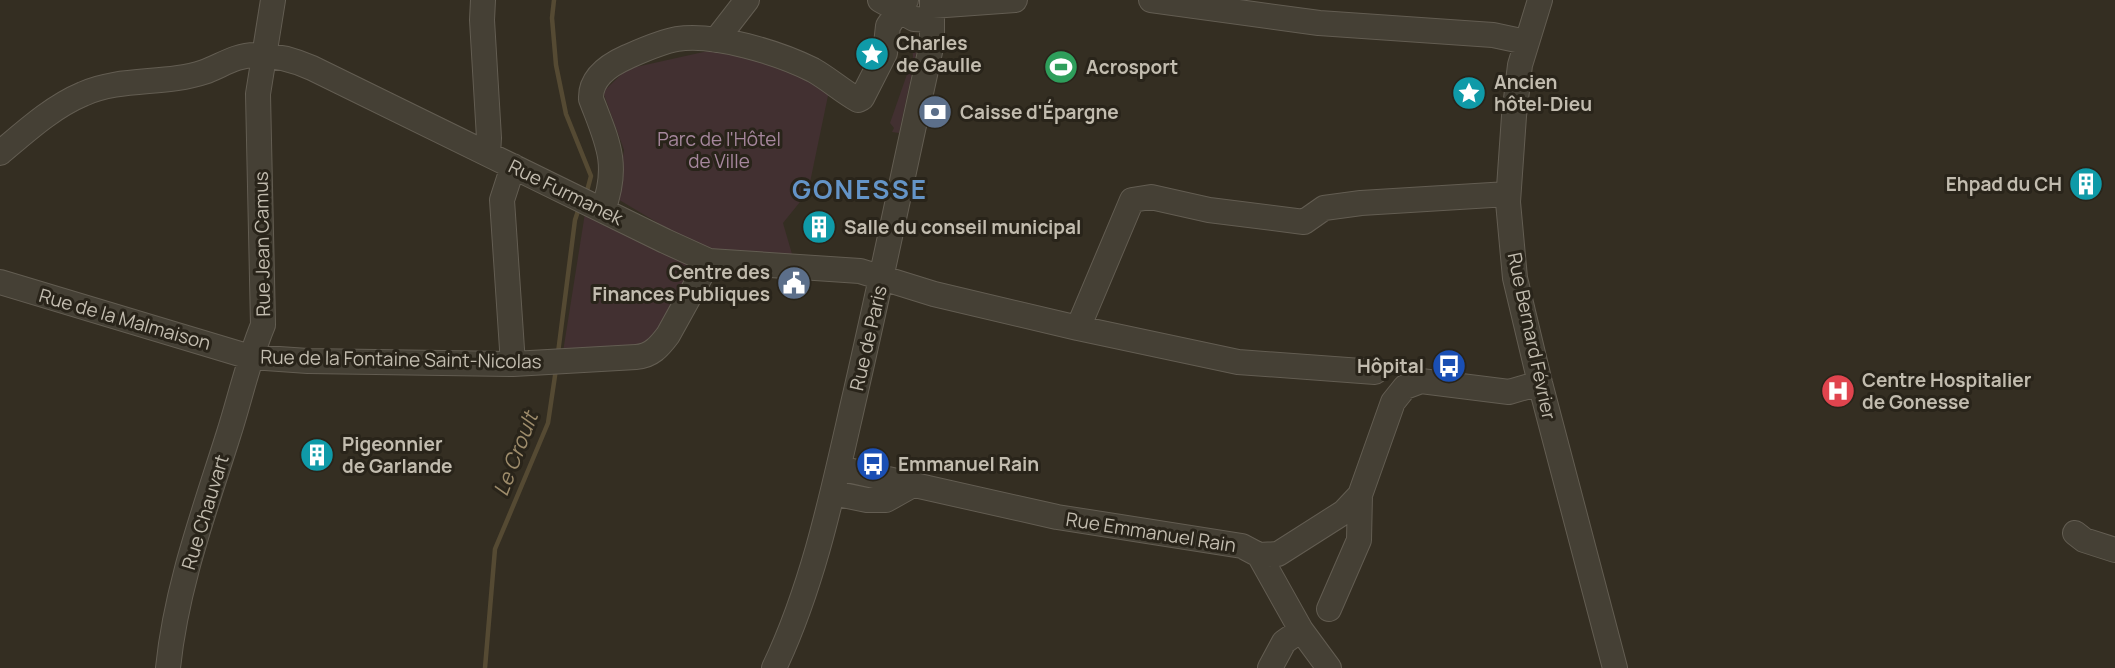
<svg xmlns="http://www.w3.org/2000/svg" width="2115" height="668" viewBox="0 0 2115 668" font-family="Manrope,sans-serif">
  <rect width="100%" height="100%" fill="#342e22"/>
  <path fill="#423031" d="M920,35L899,133L892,132L894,128L890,123L913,57L912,45Z
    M708,51L768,61L830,86L808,192L783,223L794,261L700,248L616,198L624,150L603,92L627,69Z
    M585,213L688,259L689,280L657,333L644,348L563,352Z"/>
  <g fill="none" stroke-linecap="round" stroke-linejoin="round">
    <path stroke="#554a33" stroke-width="4.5" d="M554,0L552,18L556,65L566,114L591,176L587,191
      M558,353L575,220L579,208
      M485,668L495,549L548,423L556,369"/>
    <g stroke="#635d52" stroke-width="26">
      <path id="minor" d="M483,0L482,20L489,138L488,154
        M880,0L914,19L932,20
        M1151,0L1319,23L1493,35L1526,42
        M1540,0L1520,65L1514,116L1508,202L1515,278L1540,383L1615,668
        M932,6L1015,0
        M716,40L747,0
        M0,153C25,132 52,107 83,94C120,77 166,85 204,72C221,66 236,55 255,55C275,55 294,60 312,68L665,241L709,261L860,271L934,294L1078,328L1238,362L1375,372
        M513,166L502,200L513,364
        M603,210C620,164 607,141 591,99C590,78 609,65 627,57C643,50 660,42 677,39C715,33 779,53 813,70C829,79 842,91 858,100L862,98L885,53L888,26L906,0
        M0,282L250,357L308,361L513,364L636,357C651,356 659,347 668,335L709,261
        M1078,328L1132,200L1151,197L1209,210L1304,222L1324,208L1361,203L1508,194
        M839,468L1057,517L1242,546L1259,555L1278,554L1344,512L1360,495L1393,402L1405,387L1421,381L1509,392L1540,383
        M833,493L867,500H886L911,486
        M2075,533L2084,540L2115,550
        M1259,555L1301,630L1329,668
        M1329,609L1359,540L1360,495
        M168,668C176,588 204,512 228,436C240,399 248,361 263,325L258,94L273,0
        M774,668C813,586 832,496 852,408C880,287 905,165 932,43V0
        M1270,668L1284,642L1301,630"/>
    </g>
    <use href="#minor" stroke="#454035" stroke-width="24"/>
  </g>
  <defs>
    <g id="sight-disc" transform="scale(1.75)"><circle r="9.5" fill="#0f9aa8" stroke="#29241a"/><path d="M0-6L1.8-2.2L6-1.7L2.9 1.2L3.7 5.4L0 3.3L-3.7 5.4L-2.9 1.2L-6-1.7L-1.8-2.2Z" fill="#fff"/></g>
    <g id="stadium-disc" transform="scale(1.75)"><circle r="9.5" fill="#2e9e5b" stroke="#29241a"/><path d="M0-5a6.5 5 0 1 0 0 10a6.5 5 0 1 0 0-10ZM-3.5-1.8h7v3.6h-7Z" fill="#fff"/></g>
    <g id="bank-disc" transform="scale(1.75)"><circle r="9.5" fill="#5c6f8a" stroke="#29241a"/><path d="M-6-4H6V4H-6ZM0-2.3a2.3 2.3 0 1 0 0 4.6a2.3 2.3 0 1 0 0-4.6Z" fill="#fff"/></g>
    <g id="building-disc" transform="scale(1.75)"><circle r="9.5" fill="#0f9aa8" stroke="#29241a"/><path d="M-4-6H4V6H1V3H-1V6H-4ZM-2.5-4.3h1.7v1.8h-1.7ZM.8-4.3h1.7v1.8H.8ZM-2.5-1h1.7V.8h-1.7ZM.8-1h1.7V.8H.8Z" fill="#fff"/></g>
    <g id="civic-disc" transform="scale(1.75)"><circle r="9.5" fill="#5c6f8a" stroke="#29241a"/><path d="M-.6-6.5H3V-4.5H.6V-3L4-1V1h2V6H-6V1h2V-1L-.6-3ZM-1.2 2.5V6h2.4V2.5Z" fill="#fff"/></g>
    <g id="bus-disc" transform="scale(1.75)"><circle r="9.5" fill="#1a4fb4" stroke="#29241a"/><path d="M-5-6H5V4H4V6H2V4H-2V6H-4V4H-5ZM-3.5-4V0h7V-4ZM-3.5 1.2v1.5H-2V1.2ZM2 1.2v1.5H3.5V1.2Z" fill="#fff"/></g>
    <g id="hospital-disc" transform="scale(1.75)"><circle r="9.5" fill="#e0444e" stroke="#29241a"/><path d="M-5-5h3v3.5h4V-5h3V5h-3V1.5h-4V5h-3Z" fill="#fff"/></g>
  </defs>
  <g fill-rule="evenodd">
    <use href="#sight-disc" x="872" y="54"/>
    <use href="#stadium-disc" x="1061" y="67"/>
    <use href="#sight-disc" x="1469" y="93"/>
    <use href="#bank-disc" x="935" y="112"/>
    <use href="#building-disc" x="2086" y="184"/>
    <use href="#building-disc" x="819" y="227"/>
    <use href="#civic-disc" x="794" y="283"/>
    <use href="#bus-disc" x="1449" y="366"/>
    <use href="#hospital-disc" x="1838" y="391"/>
    <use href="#building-disc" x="317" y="455"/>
    <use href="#bus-disc" x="873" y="464"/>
  </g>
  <g text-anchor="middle" stroke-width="6" stroke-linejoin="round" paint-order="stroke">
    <g font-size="19" font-weight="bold" fill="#c2bcaf" stroke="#29241a" text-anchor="start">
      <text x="896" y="50">Charles<tspan x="896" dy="22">de Gaulle</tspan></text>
      <text x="1086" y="74">Acrosport</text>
      <text x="1494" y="89">Ancien<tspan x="1494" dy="22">hôtel-Dieu</tspan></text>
      <text x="960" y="119">Caisse d'Épargne</text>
      <text x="2062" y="191" text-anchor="end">Ehpad du CH</text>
      <text x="844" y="234">Salle du conseil municipal</text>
      <text x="770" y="279" text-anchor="end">Centre des<tspan x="770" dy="22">Finances Publiques</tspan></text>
      <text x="1424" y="373" text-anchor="end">Hôpital</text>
      <text x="1862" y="387">Centre Hospitalier<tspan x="1862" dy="22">de Gonesse</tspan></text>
      <text x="342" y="451">Pigeonnier<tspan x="342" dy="22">de Garlande</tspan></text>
      <text x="898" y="471">Emmanuel Rain</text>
    </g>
    <g font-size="19" fill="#a6879d" stroke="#29241a">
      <text x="719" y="146">Parc de l'Hôtel<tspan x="719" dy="22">de Ville</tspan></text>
    </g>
    <g font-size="19" fill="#c2bcaf" stroke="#29241a">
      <text transform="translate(566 192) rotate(26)" y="7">Rue Furmanek</text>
      <text transform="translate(262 244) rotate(-91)" y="7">Rue Jean Camus</text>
      <text transform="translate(125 319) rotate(16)" y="7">Rue de la Malmaison</text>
      <text transform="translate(1532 336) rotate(78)" y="7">Rue Bernard Février</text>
      <text transform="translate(868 338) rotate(-77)" y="7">Rue de Paris</text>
      <text transform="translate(401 359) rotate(1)" y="7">Rue de la Fontaine Saint-Nicolas</text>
      <text transform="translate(205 512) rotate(-73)" y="7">Rue Chauvart</text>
      <text transform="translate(1151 532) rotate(9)" y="7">Rue Emmanuel Rain</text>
    </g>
    <g font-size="21" font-style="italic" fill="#9e8c6b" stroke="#29241a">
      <text transform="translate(516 454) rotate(-69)" y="7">Le Croult</text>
    </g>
    <g font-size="26" font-weight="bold" letter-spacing="2" fill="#6494c7" stroke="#29241a">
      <text x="860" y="199">GONESSE</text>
    </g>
  </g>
</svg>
